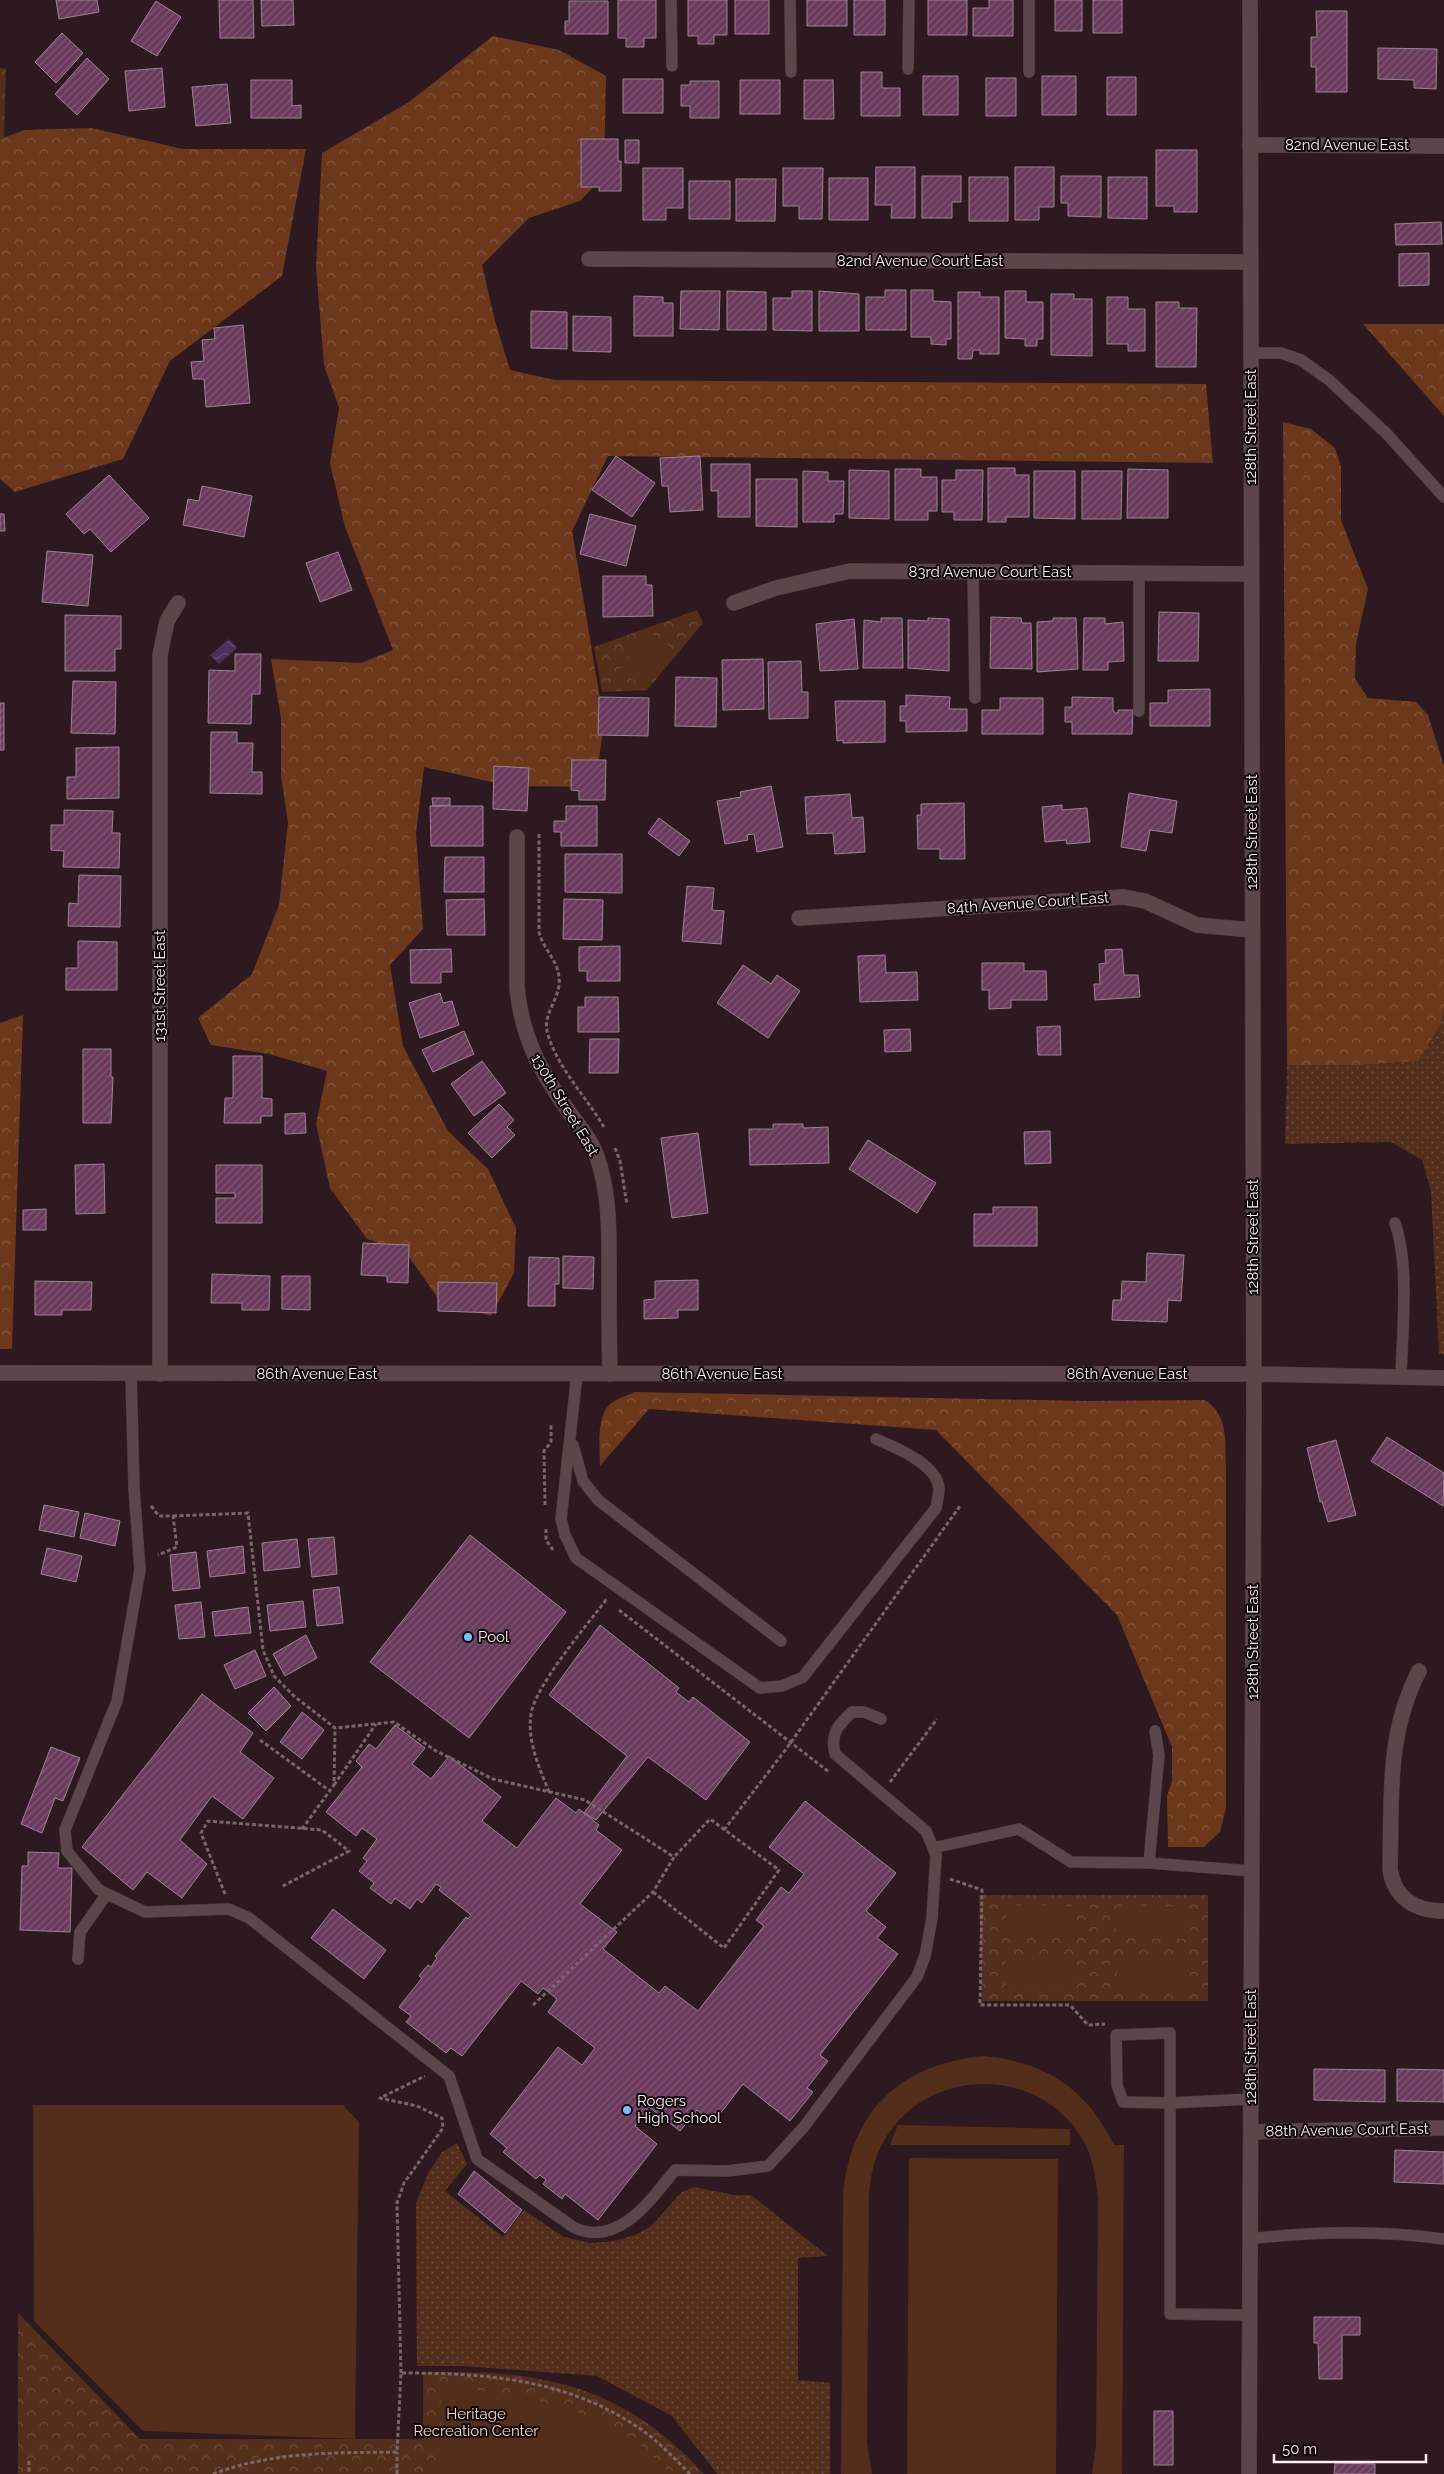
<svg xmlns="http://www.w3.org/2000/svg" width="1444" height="2474" viewBox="0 0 1444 2474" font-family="Raleway,sans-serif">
  <defs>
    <pattern id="grass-dots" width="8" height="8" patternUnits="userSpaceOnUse" patternTransform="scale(1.25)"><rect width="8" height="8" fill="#522e1b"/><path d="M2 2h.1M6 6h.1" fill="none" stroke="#6c4d3d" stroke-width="1.8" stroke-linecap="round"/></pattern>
    <pattern id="forest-crowns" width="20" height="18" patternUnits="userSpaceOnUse" patternTransform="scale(1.25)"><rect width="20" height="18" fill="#6c381c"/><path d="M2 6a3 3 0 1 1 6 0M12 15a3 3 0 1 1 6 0" fill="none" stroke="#82553d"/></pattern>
    <pattern id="park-crowns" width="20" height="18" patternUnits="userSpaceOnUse" patternTransform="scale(1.25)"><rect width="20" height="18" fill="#522e1b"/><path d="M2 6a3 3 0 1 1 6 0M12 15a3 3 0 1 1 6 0" fill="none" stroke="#6c4d3d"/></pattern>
    <pattern id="water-waves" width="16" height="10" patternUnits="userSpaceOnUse" patternTransform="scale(1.25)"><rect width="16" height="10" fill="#4e2f5b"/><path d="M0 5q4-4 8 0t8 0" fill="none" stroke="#694d73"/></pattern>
    <pattern id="building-hatch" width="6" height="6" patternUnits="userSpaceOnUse" patternTransform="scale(1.25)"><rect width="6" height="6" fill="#6a3a5d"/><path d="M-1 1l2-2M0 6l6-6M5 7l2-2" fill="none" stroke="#805775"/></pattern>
  </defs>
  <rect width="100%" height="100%" fill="#2d191f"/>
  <path fill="url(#grass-dots)" d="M1444,1010V1354H1439L1431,1191L1422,1160L1391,1142L1285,1144L1287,1065H1361L1418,1061L1441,1024Z
    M457,2143L467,2164L445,2191L503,2237L524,2210L564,2237L590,2243L614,2241L635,2235L650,2227L682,2192L694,2187L735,2195H751L828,2256L798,2258V2380L830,2383V2474H717L672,2416L597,2376L463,2366H417L416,2203L428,2173L442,2152Z"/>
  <path fill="url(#forest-crowns)" d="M493,36L559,50L606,76L604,176L580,201L529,218L482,265L495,321L510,370L555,380L1206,384L1213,463L608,456L572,531L604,723L595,787L510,786L424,767L416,833L423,929L390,965L403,1046L448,1131L488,1169L516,1228L514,1273L491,1316L440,1301L407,1254L367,1239L330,1188L316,1124L327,1071L269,1054L211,1045L198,1018L252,974L279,905L288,822L281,776V718L271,659L361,663L393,650L345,527L330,463L339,408L324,365L316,267L322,153L409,102Z
    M91,128L183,149H306L282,276L170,361L123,459L15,492L0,479V139L25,130Z
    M1363,324H1444V416Z
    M1283,422L1311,429L1335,448L1341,467V520L1368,589L1356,644L1355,679L1368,698L1416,702L1428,715L1444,766V1010L1441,1024L1418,1061L1361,1065H1287Z
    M23,1015L12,1349H0V1023Z
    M635,1392L1086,1401L1205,1400C1229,1416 1225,1442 1226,1467V1808L1220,1832L1204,1847H1168L1167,1796L1172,1781V1747L1117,1615L936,1430L649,1409L600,1466C600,1449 595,1413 613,1402C619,1398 628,1395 635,1392Z"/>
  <path fill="url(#park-crowns)" d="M0,68L6,69L4,139H0Z
    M697,610L703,623L647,690L602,692L594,647Z
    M979,1895H1208V2001H982Z
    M18,2313L140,2439H423V2372C542,2370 620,2383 704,2474H18Z"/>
  <path fill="#522e1b" d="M649,631L671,648L641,686L620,669Z
    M1006,1905L1077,1906V1938L1006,1937Z
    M1117,1906L1188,1907V1939L1116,1938Z
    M1006,1955H1077V1987H1006Z
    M1117,1955L1189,1956L1188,1988L1117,1987Z
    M984,2056C1046,2062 1086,2088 1114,2145H1124L1122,2474H1092L1096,2444L1098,2198C1096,2178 1093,2158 1083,2140C1039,2065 929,2066 885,2139C874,2157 870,2177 869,2197L867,2443L872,2474H841L843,2197C850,2112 899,2064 984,2056Z
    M33,2105H343L359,2122L355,2439L143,2431L34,2321Z
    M898,2125L1070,2129V2145H890Z
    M909,2158L1058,2159L1056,2474H907Z
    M442,2386C518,2393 619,2410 670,2474H439Z"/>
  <path fill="url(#water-waves)" d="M229,639L237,648L219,664L210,655Z"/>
  <path fill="url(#building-hatch)" stroke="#9a8593" d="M56,0H97L99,12L59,19Z
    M219,0H253L254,38H220Z
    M261,0H293L294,25L262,26Z
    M618,0H656V38H644V47H626V38H618Z
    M688,0H727V35H714V44H698V36H688Z
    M735,0H769V34H735Z
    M807,0H847V26H807Z
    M854,0H885V35H854Z
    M928,0H967V35H928Z
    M989,0H1013V36H973V8H989Z
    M1055,0H1082V31H1055Z
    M1093,0H1122V33H1093Z
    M156,1L181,17L157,56L131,41Z
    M569,1H608V34H565V21H569Z
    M1316,11H1347V92H1316V67H1311V37H1317Z
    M62,33L83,53L56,83L35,62Z
    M1378,48L1437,49L1436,89L1414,88V80L1378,79Z
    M87,58L109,79L77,115L55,94Z
    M162,68L165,107L129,111L125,71Z
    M861,72H882V88H900V116H861Z
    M923,76H958V115H923Z
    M1042,76H1076V115H1042Z
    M1107,77H1136V115H1107Z
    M986,78H1016V116H986Z
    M623,79H663V113H623Z
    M251,80H292V106L301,105V118H251Z
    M740,80H780V114H740Z
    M804,80H833L834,119H804Z
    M690,81H719V118H690V106H681V85H690Z
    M227,84L231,123L196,126L192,87Z
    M581,139H618V161H621V191H599V187H581Z
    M625,140H639V163H625Z
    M1156,150H1197V212H1174V206H1156Z
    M876,167H915V218H891L892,205H875Z
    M1015,167H1054V207H1039V220H1015Z
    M643,168H683V208H666V220H643Z
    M783,168H823L822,219H799V206H783Z
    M922,176H961V202H952V218H922Z
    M1061,176H1101V217L1068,216V203H1061Z
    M969,177H1008V221H969Z
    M1108,177H1147V219L1108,218Z
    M829,178H868V220H829Z
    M736,179H776L775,221H736Z
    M689,181H730V219H689Z
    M1441,222L1442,244L1396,245L1395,224Z
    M1429,253V285L1399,286V254Z
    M885,290H906V330H866V297H885Z
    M911,290H933V301L951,302V339H946V345L931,344V337H911Z
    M681,291H720L719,330L680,329Z
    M727,291L766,292V330H727Z
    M792,291H812V331L773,330V298H792Z
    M819,291L859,294V331H819Z
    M1005,291H1026V302H1043V339H1037V346H1025V339L1005,338Z
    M958,292H980V297H999V354H980V350H973L972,359H958Z
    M1051,294H1074V299H1092V356L1051,355Z
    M634,296L663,297V303H673V336H634Z
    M1107,297H1128V309H1145V351H1128V344H1107Z
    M1156,302H1179V308H1197L1196,367H1156Z
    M531,311L567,312V349L531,348Z
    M573,316L611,317V352L573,351Z
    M243,325L250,403L206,407L204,379H193L191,362L204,361L202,340L215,339L214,328Z
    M616,456L655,483L632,517L592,490Z
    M700,456L703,510L670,512L668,486H662L660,458Z
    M711,464H750V517H718V491H711Z
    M988,468H1015V475H1029V517H1006V522H988Z
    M895,469H921V477H937V511H928V520H895Z
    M1128,469L1168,470V518H1127Z
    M849,470L889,471V519L849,518Z
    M956,470H983L982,520H954V512H942V480H956Z
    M803,471L828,472V481H844L843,514H834V522H803Z
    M1034,471H1075V519L1034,518Z
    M1082,471H1122L1121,519H1082Z
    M109,475L149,518L111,552L90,529L84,534L66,514Z
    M756,479H797V527L756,526Z
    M202,486L252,496L244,537L183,525L188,499L199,501Z
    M0,514H4L5,531H0Z
    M590,514L636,526L626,566L580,554Z
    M47,551L93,555L88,606L42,602Z
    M338,552L352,590L320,602L306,563Z
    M603,576H646V585H652L653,616L603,617Z
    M1159,612L1199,613L1198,661H1158Z
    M65,615L121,616V649H115V671H65Z
    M991,617L1021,618L1022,623H1031L1032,669L990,668Z
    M881,618H902L903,668H863L864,620L881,622Z
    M928,618L949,619V671L908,668V620L928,621Z
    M1053,618H1076L1078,669L1037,672V622L1053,621Z
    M1084,618H1105V624L1123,622L1124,661L1108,662V670H1083Z
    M854,619L858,669L820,671L816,624Z
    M235,654H261L260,694H252L251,724L208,723L209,670L235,671Z
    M763,659L764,709L723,710L722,660Z
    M801,661L802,692H808V718L769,719L768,662Z
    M676,677L717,678L716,727L675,726Z
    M73,681L116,682L115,734L71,733Z
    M1210,689V726H1150V703H1168V690Z
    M906,695L950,697L949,709H967V731L906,732V721H900V706H906Z
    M599,697L649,698L648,736L598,735Z
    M1072,697L1113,698V710L1115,713H1118V710H1133L1132,734H1072V722H1065V707H1072Z
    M1000,698H1043V734H982V710H1000Z
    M835,701H885V742L843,743V740L837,741Z
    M0,703H4V750H0Z
    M211,732H237V743H253L252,772H262V794L210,793Z
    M119,747V798L67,799V777H76V748Z
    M572,760H606L605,800H579V791L571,790Z
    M494,766L529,768L527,811L493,809Z
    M771,786L783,847L757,852L754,834L747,835L748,840L725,844L717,801L741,797L740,792Z
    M1129,793L1177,801L1172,833L1150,830L1146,851L1121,847Z
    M850,794L852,818L863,817L865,852L835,854L833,833L807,834L805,797Z
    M432,798H450V805L433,806Z
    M964,803L965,859H940V849H918L917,815H921V804Z
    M1062,805V810L1087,808L1090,842L1067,844L1066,840L1045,842L1042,807Z
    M430,806H483V846H431Z
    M566,806H597V846H561V832H554V821H566Z
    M64,810L113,811L112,833H120L119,868L63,867L64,851L51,850V825H64Z
    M659,818L690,841L679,856L648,833Z
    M565,854H622V893L565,892Z
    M445,857H484V892H444Z
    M79,875L121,876L120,927L68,926L69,903L78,904Z
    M687,886L714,888L712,910L724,911L721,944L682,941Z
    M484,899L485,935H447L446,900Z
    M564,899L603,900L602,940L563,939Z
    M78,941L117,942V990H66V968H78Z
    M620,946V981H587V971H579V947Z
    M451,949L452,972H441V983H411L410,950Z
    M1122,949L1124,975H1138L1140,997L1095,1000L1094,984H1100L1099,964L1106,963L1105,950Z
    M885,955L886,973L917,972L918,1000L860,1002L858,956Z
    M982,963H1024V971H1046L1047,1000H1011V1008L989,1009V990H982Z
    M743,965L771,984L777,975L800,991L768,1038L717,1003Z
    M440,993L443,1003L452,1001L459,1025L420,1038L409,1003Z
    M585,997H618L619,1032H578V1007H585Z
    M1060,1026L1061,1055H1038L1037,1027Z
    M910,1029L911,1051L885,1052L884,1030Z
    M464,1031L474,1054L433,1072L422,1050Z
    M590,1039H619L618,1073H589Z
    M83,1049H111V1077H113L111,1123H83Z
    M233,1056H262V1098L272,1099V1116H261V1123H224L225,1098H233Z
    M482,1061L506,1093L474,1116L451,1084Z
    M499,1104L514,1120L507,1127L515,1135L492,1158L468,1133Z
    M305,1113L306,1133L285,1134V1114Z
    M773,1124H803V1128L828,1127L829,1163L750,1165L749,1129H773Z
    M1050,1131L1051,1163L1025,1164L1024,1132Z
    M698,1133L708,1213L672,1218L661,1138Z
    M868,1140L936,1183L917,1213L849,1169Z
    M104,1164L105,1213L76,1214L75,1165Z
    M216,1165H262V1223H216V1198H235V1193H216Z
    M993,1207H1037V1246H974V1214H993Z
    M46,1209V1230H23V1210Z
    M363,1243L409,1245L408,1283L387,1282V1276L361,1275Z
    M1147,1253L1184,1255L1181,1301L1168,1300L1167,1322L1112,1320L1113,1300H1121L1122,1281L1146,1282Z
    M563,1256L594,1257L593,1289L563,1288Z
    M529,1257L559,1258V1284H555V1306H528Z
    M212,1274L270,1276L269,1310H242V1303H211Z
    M282,1276H310V1310L282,1309Z
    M698,1280V1310H678V1318L644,1319V1300L655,1299V1281Z
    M35,1281L92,1282L91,1310H62V1315H35Z
    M438,1282L497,1283L496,1313L438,1311Z
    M1387,1437L1444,1473L1443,1506L1371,1461Z
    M1336,1440L1356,1515L1328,1522L1322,1501L1320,1502L1307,1448Z
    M44,1505L79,1512L74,1537L39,1530Z
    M85,1513L120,1521L115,1546L80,1538Z
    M470,1535L566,1612L469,1738L370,1662Z
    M334,1537L337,1574L312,1577L308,1539Z
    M297,1539L300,1567L264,1571L262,1543Z
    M243,1546L245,1573L210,1577L207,1551Z
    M47,1548L82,1556L76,1582L41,1574Z
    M196,1552L200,1588L173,1591L170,1555Z
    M339,1587L343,1623L317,1626L313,1590Z
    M303,1601L306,1627L270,1631L267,1605Z
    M201,1602L205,1637L179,1639L175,1605Z
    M248,1607L251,1633L215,1636L212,1612Z
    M600,1625L679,1688L676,1692L689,1702L693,1697L750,1742L706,1800L648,1757L596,1820L584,1813L627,1756L549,1695Z
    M306,1635L317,1658L285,1676L273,1654Z
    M255,1650L266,1676L235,1689L224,1665Z
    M274,1687L291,1706L266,1731L248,1713Z
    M202,1694L253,1733L240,1752L274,1778L243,1819L212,1796L180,1840L207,1864L182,1898L147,1872L133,1890L82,1847Z
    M302,1712L324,1730L302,1759L280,1742Z
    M395,1725L425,1748L412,1764L431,1779L449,1756L501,1797L482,1821L517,1848L556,1798L576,1813L579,1809L599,1825L596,1830L622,1850L580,1904L617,1932L603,1949L659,1993L665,1986L698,2011L764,1926L756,1920L781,1887L789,1893L804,1874L769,1847L805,1801L896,1873L866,1911L886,1927L877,1938L898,1954L820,2055L828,2061L807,2088L813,2092L790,2121L743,2084L713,2123L697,2110L680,2131L649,2107L635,2126L657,2144L598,2220L565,2194L562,2199L543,2184L546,2180L540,2175L536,2179L503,2152L507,2148L490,2134L558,2047L582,2065L595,2048L548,2012L557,1999L543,1988L538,1994L521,1981L462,2056L451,2048L446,2053L406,2022L411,2016L399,2007L422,1978L419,1976L428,1965L431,1967L437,1958L435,1956L466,1917L468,1919L471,1915L439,1890L441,1887L436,1884L422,1903L417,1899L410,1909L395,1898L391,1904L370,1888L374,1883L359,1871L367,1861L363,1858L377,1839L362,1828L356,1836L326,1812L362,1767L356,1761L369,1744L376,1749Z
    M51,1747L80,1758L63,1801L55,1798L42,1833L21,1824Z
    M28,1852L59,1853L58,1868H72L70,1932L20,1930L22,1866H28Z
    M333,1909L386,1950L364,1979L311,1938Z
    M1314,2069L1385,2070V2102L1314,2100Z
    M1397,2069L1444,2070V2102L1397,2101Z
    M1395,2150L1444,2152V2184L1394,2182Z
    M474,2171L522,2210L505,2233L458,2194Z
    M1314,2317H1360V2335H1342V2379H1319L1318,2343H1314Z
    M1154,2411H1173V2465H1154Z
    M1335,2463L1375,2464V2474H1334Z"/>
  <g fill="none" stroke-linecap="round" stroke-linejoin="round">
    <g stroke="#47383c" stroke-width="12">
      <path id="service" d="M671,0L672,66
        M790,0L791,72
        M1029,0V72
        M908,69L909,0
        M1251,353H1281L1301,360L1329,380L1386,433L1444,497
        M973,572L975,698
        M1139,573V711
        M1395,1223C1410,1265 1402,1332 1401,1378
        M131,1374L134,1488L140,1570L117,1701L65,1830L67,1851L98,1889L107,1894L145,1912L229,1909L249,1918L449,2076L477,2159L573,2227C617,2249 651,2200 675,2170L727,2171L768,2166L803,2128L917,1977L925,1956L932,1918L936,1855L926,1831L835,1754C830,1734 838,1725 852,1712H864L881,1719
        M577,1374L561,1519L565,1535L576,1558L760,1688L782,1686L803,1677L936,1508C937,1502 939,1495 939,1489C938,1464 894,1447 876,1439
        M573,1445L583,1481L598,1500L781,1641
        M1155,1731L1159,1755L1149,1863L1252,1871
        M933,1848L1019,1829L1071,1862L1149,1863
        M78,1959L80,1932L107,1894
        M1250,2239C1315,2231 1379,2230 1444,2239
        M1250,2315L1170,2314V2033L1116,2035L1117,2085L1123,2102L1170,2103L1251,2099"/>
    </g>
    <g stroke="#47383c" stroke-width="16">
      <path id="minor" d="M1250,145L1444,146
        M589,259L1250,262
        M734,603L776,588L850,571L1251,574
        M517,837V988C522,1037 539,1069 567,1109C577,1124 590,1137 596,1154C610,1192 609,1231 609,1271C609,1305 609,1339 610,1374
        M799,918L1123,897L1145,901L1197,925L1252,930
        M160,1374V655L167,621L178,603
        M1419,1671C1386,1735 1392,1798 1390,1869C1394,1898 1415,1911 1444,1911
        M1251,2132L1444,2128"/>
    </g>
    <g stroke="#47383c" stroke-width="16">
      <path id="tertiary" d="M0,1373L1254,1374L1444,1378
        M1249,2474L1254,1413L1250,0"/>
    </g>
    <path stroke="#78666b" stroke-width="3" stroke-dasharray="4 2.5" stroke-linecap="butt" d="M539,834V932C543,949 557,959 559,977C562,997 543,1012 547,1031C556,1067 587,1097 605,1129
      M615,1148L620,1161L627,1205
      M545,1505L544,1451L551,1442V1424
      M151,1506L159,1516H173L177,1547L158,1555
      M173,1516L248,1513L263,1650L274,1676L294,1696L335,1728L394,1722L436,1751L493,1779L585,1800L674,1857L653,1892L531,2007
      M546,1529V1540L553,1550
      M619,1610L829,1772
      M260,1740L330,1791
      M890,1782L937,1719
      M334,1785L376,1724
      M549,1792C539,1767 527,1741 531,1714C535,1686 587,1625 606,1600L608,1601
      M302,1829L334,1785L335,1728
      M724,1830L786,1749L960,1506
      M950,1879L982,1890L980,2005H1070L1088,2025L1105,2024
      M653,1892L724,1948L779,1870L710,1819L674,1857
      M225,1894L201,1833L208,1821L322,1830L349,1851L281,1887
      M401,2373L397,2203L404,2183L443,2128L442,2118L417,2106L380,2098L425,2076
      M29,2461V2474
      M213,2474C275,2451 333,2453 397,2452L401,2373C487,2373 569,2379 642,2430C660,2443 675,2459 690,2474
      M397,2474V2452"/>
    <use href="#service" stroke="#5c454b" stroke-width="11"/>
    <use href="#minor" stroke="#5c454b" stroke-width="15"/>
    <use href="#tertiary" stroke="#5c454b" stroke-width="15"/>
  </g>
  <g fill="#7cbef9" stroke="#0f0709" stroke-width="2">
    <circle cx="468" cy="1637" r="5"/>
    <circle cx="627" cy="2110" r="5"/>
  </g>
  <g text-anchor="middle" stroke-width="4" stroke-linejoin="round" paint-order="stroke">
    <g font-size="15" fill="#feeff2" stroke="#0f0709">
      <text x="1347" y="150">82nd Avenue East</text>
      <text x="920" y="266">82nd Avenue Court East</text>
      <text transform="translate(1251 427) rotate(-90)" y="5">128th Street East</text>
      <text x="990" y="577">83rd Avenue Court East</text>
      <text transform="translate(1252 832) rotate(-90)" y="5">128th Street East</text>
      <text transform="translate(1028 903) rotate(-4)" y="5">84th Avenue Court East</text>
      <text transform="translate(160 986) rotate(-90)" y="5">131st Street East</text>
      <text transform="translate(565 1105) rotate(59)" y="5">130th Street East</text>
      <text transform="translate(1253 1237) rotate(-90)" y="5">128th Street East</text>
      <text x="317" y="1379">86th Avenue East</text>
      <text x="722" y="1379">86th Avenue East</text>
      <text x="1127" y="1379">86th Avenue East</text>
      <text transform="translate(1253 1642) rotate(-90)" y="5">128th Street East</text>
      <text transform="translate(1251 2047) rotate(-90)" y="5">128th Street East</text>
      <text transform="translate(1347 2130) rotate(-1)" y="5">88th Avenue Court East</text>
    </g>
    <g font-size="15" fill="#feeff2" stroke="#0f0709" text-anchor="start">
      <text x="478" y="1642">Pool</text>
      <text x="637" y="2106">Rogers<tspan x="637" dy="17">High School</tspan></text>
    </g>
    <g font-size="15" fill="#f9d6c5" stroke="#0f0709">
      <text x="476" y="2419">Heritage<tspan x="476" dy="17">Recreation Center</tspan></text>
    </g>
  </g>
  <path d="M1274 2454v8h152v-8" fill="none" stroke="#feeff2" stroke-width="2.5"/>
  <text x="1282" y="2454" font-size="15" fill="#feeff2" stroke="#0f0709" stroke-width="4" paint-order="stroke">50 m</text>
</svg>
